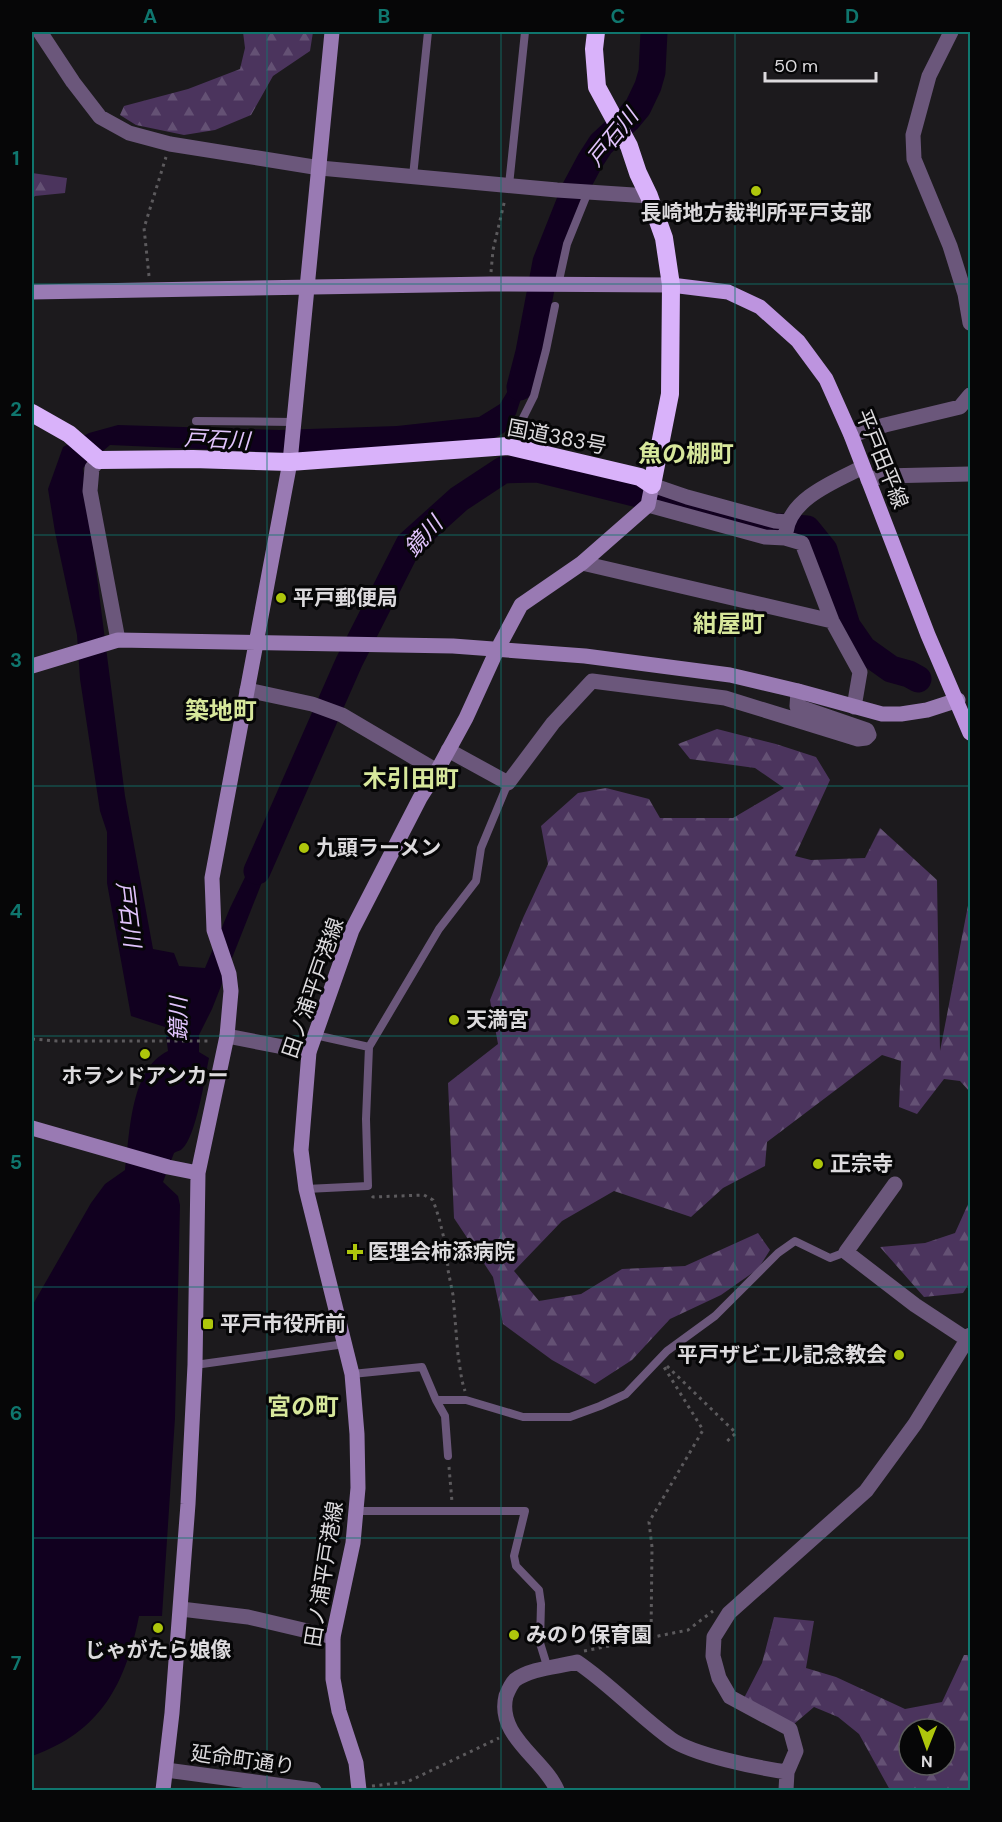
<svg xmlns="http://www.w3.org/2000/svg" width="1002" height="1822" viewBox="0 0 1002 1822" font-family="'DM Sans','Noto Sans JP',sans-serif">
  <defs>
    <pattern id="forest-firs" width="22" height="20" patternUnits="userSpaceOnUse" patternTransform="scale(1.5)"><rect width="22" height="20" fill="#4b345d"/><path d="M5 1l3.5 6h-7zM16 11l3.5 6h-7z" fill="#645174"/></pattern>
  </defs>
  <rect width="100%" height="100%" fill="#1c1a1d"/>
  <path fill="url(#forest-firs)" fill-rule="evenodd" d="M243,32H313L310,51L273,76L251,115L215,130L184,135L136,125L120,115L124,106L188,89L240,69L245,48Z
    M32,173L67,178L65,193L35,196L32,199Z
    M717,729L776,744L816,757L830,780L795,856L811,860L865,858L880,828L937,880L940,1051L970,895V1092L960,1081L944,1079L917,1114L899,1107L901,1061L882,1055L767,1142L765,1166L723,1188L691,1217L614,1191L562,1221L514,1271L539,1301L581,1294L622,1269L685,1266L758,1233L770,1250L758,1269L721,1295L670,1319L632,1360L595,1384L552,1360L503,1324L493,1277L454,1218L448,1083L498,1044L490,1000L523,918L548,864L541,826L578,793L606,788L649,799L660,818H733L784,788L755,768L690,759L678,744Z
    M970,1190V1282L963,1293L924,1297L880,1247L925,1243L955,1233L969,1202Z
    M774,1617L814,1621L806,1668L836,1677L905,1709L942,1702L964,1655H970V1790H890L859,1734L838,1717L814,1707L794,1724L744,1698L762,1663ZM909,1729H945V1765H909Z"/>
  <path fill="#11001f" d="M525,349L535,356L516,414L505,432L493,439L312,454L110,445L83,468L125,796L153,949L174,953L179,966L205,968L230,908L264,838L279,839L212,1009L199,1035V1052L209,1058C205,1077 196,1137 182,1149C180,1151 177,1151 174,1153L163,1182L178,1196L180,1205L175,1418L162,1616H139C126,1683 101,1732 32,1756V1306L91,1203L105,1184L125,1170C130,1134 130,1069 168,1051L165,1027L131,1016L107,883V832L100,811L80,679L77,635L55,532L48,489L63,447L89,433L118,425L279,430L397,426L479,417L500,404L509,389Z"/>
  <g fill="none" stroke-linecap="round" stroke-linejoin="round">
    <path stroke="#11001f" stroke-width="27" d="M520,387L529,352L546,262L575,189L590,161L601,144L628,119L638,107L648,86L652,72L654,32
      M257,871L349,662L409,544L459,499L503,470L537,469L768,526L807,529L824,550L847,626L863,649L891,669L909,674L918,679"/>
    <path stroke="#5c5a5d" stroke-width="3" stroke-dasharray="3 4.5" stroke-linecap="butt" d="M491,272L493,250L505,199
      M149,276L144,228L166,157
      M32,1039L57,1041H211
      M372,1196L373,1197L424,1195L433,1200L439,1218L447,1251L448,1270L453,1295L458,1355L462,1381L465,1391
      M667,1366L736,1433L724,1444
      M449,1467L452,1502
      M651,1637L652,1547L649,1522L703,1430L664,1367
      M584,1651L688,1630L713,1611
      M372,1786L407,1782L499,1738"/>
    <path stroke="#6b577b" stroke-width="8" d="M413,176L428,32
      M509,185L525,32
      M558,285L567,244L588,192
      M196,421L294,422
      M509,446L534,396L546,350L555,306
      M315,1035L369,1047
      M306,1189L368,1186L366,1119L369,1047L439,929L476,881L481,848L508,783
      M195,1365L345,1344
      M352,1374L422,1367L436,1400H466L523,1417H570L600,1406L626,1394L667,1351L715,1316L778,1253L795,1241L830,1258L846,1252
      M436,1400L445,1416L448,1456
      M356,1511H525L514,1556L516,1566L539,1590L541,1604L540,1643L548,1669"/>
    <path stroke="#6b577b" stroke-width="15" d="M40,32L73,82L100,117L129,133L170,144L320,168L557,190L649,196
      M951,32L929,76L913,135L914,159L950,246L965,294L970,323
      M851,435L885,425L960,407L970,395
      M99,460L92,468L90,491L118,640
      M868,480L883,476L970,474
      M652,485L687,497L775,521L787,522
      M648,505L765,537L785,538L802,543L832,621L860,672L854,707
      M786,532C790,498 836,481 863,467
      M582,563L832,621
      M247,690L312,704L342,715L437,771
      M448,750L508,783L553,723L592,681L725,698L858,739L866,738L869,735L867,730L797,706L798,691
      M227,1036L309,1052
      M895,1184L846,1252L915,1305L968,1340
      M181,1609L248,1617L333,1637
      M166,1770L314,1790
      M557,1790C544,1759 496,1736 506,1696C508,1691 511,1684 515,1680C531,1668 558,1667 577,1662C611,1685 638,1715 671,1739C693,1755 759,1768 787,1772
      M786,1790L787,1772L796,1751L790,1729L730,1697L719,1678L713,1656L714,1637L729,1613L866,1491L915,1424L970,1335"/>
    <path stroke="#997ab3" stroke-width="15" d="M32,292L490,284L671,285
      M32,666L118,640L453,646L585,656L730,675L798,691L882,714H901L927,710L958,700
      M32,1128L168,1167L198,1173
      M163,1790L172,1713L188,1504L195,1365L198,1173L227,1036L231,991L229,974L214,930L212,878L290,462L332,32
      M359,1790L356,1763L339,1711L333,1679V1637L353,1543L358,1488L357,1434L352,1374L306,1189L301,1150L309,1052L352,930L420,798L437,771L466,718L497,650L521,605L582,563L648,505L652,485"/>
    <path stroke="#bd94df" stroke-width="15" d="M671,285L728,292L760,307L798,341L826,379L851,435L928,635L970,733"/>
    <path stroke="#d9b2fa" stroke-width="18" d="M32,413L69,434L99,460L193,459L290,462L508,446L640,477L652,485L670,394L671,285L664,238L649,196L638,173L629,146L597,87L594,49L596,32"/>
  </g>
  <path fill="none" stroke="#0f766e" stroke-width="1.5" stroke-opacity="0.55" d="M267,32V1790M501,32V1790M735,32V1790M32,284H970M32,535H970M32,786H970M32,1036H970M32,1287H970M32,1538H970"/>
  <g fill="#aec60c" stroke="#060607" stroke-width="2">
    <circle cx="756" cy="191" r="6"/>
    <circle cx="281" cy="598" r="6"/>
    <circle cx="304" cy="848" r="6"/>
    <circle cx="454" cy="1020" r="6"/>
    <circle cx="145" cy="1054" r="6"/>
    <circle cx="818" cy="1164" r="6"/>
    <path d="M352 1243h6v6h6v6h-6v6h-6v-6h-6v-6h6z"/>
    <rect x="202" y="1318" width="12" height="12" rx="3"/>
    <circle cx="899" cy="1355" r="6"/>
    <circle cx="158" cy="1628" r="6"/>
    <circle cx="514" cy="1635" r="6"/>
  </g>
  <g text-anchor="middle" stroke-width="6" stroke-linejoin="round" paint-order="stroke">
    <g font-size="21" font-weight="bold" fill="#dcdadd" stroke="#060607" text-anchor="start">
      <text x="756" y="220" text-anchor="middle">長崎地方裁判所平戸支部</text>
      <text x="293" y="605">平戸郵便局</text>
      <text x="316" y="855">九頭ラーメン</text>
      <text x="466" y="1027">天満宮</text>
      <text x="145" y="1083" text-anchor="middle">ホランドアンカー</text>
      <text x="830" y="1171">正宗寺</text>
      <text x="368" y="1259">医理会柿添病院</text>
      <text x="220" y="1331">平戸市役所前</text>
      <text x="887" y="1362" text-anchor="end">平戸ザビエル記念教会</text>
      <text x="526" y="1642">みのり保育園</text>
      <text x="158" y="1657" text-anchor="middle">じゃがたら娘像</text>
    </g>
    <g font-size="21" fill="#dcdadd" stroke="#060607">
      <text transform="translate(557 437) rotate(11)" y="7">国道383号</text>
      <text transform="translate(882 459) rotate(68)" y="7">平戸田平線</text>
      <text transform="translate(313 988) rotate(-71)" y="7">田ノ浦平戸港線</text>
      <text transform="translate(324 1574) rotate(-81)" y="7">田ノ浦平戸港線</text>
      <text transform="translate(243 1760) rotate(8)" y="7">延命町通り</text>
    </g>
    <g font-size="22" font-style="italic" fill="#e2c4fd" stroke="#060607">
      <text transform="translate(612 137) rotate(-51)" y="8">戸石川</text>
      <text transform="translate(217 439) rotate(3)" y="8">戸石川</text>
      <text transform="translate(423 536) rotate(-48)" y="8">鏡川</text>
      <text transform="translate(129 914) rotate(83)" y="8">戸石川</text>
      <text transform="translate(178 1019) rotate(-90)" y="8">鏡川</text>
    </g>
    <g font-size="24" font-weight="bold" fill="#d7e79b" stroke="#060607">
      <text x="686" y="462">魚の棚町</text>
      <text x="729" y="632">紺屋町</text>
      <text x="221" y="719">築地町</text>
      <text x="411" y="787">木引田町</text>
      <text x="303" y="1415">宮の町</text>
    </g>
  </g>
  <rect width="1002" height="1822" fill="none" stroke="#060607" stroke-width="66"/>
  <g transform="translate(927 1747) rotate(181)"><circle r="28" fill="#060607" stroke="#5c5b5d" stroke-width="1.5"/>
  <path d="M0-4.5L10 22L0 15L-10 22Z" fill="#aec60c"/>
  <text y="-9" font-size="16" font-weight="bold" text-anchor="middle" fill="#dcdadd">N</text>
  </g>
  <path d="M765 72v9h111v-9" fill="none" stroke="#dcdadd" stroke-width="3"/>
  <text x="774" y="72" font-size="18" fill="#dcdadd" stroke="#060607" stroke-width="4.5" paint-order="stroke">50 m</text>
  <rect x="33" y="33" width="936" height="1756" fill="none" stroke="#0f766e" stroke-width="2"/>
  <g font-size="20" text-anchor="middle" font-weight="bold" fill="#0f766e">
    <text x="150" y="23">A</text>
    <text x="384" y="23">B</text>
    <text x="618" y="23">C</text>
    <text x="852" y="23">D</text>
    <text x="16" y="165">1</text>
    <text x="16" y="416">2</text>
    <text x="16" y="667">3</text>
    <text x="16" y="918">4</text>
    <text x="16" y="1169">5</text>
    <text x="16" y="1420">6</text>
    <text x="16" y="1670">7</text>
  </g>
</svg>
